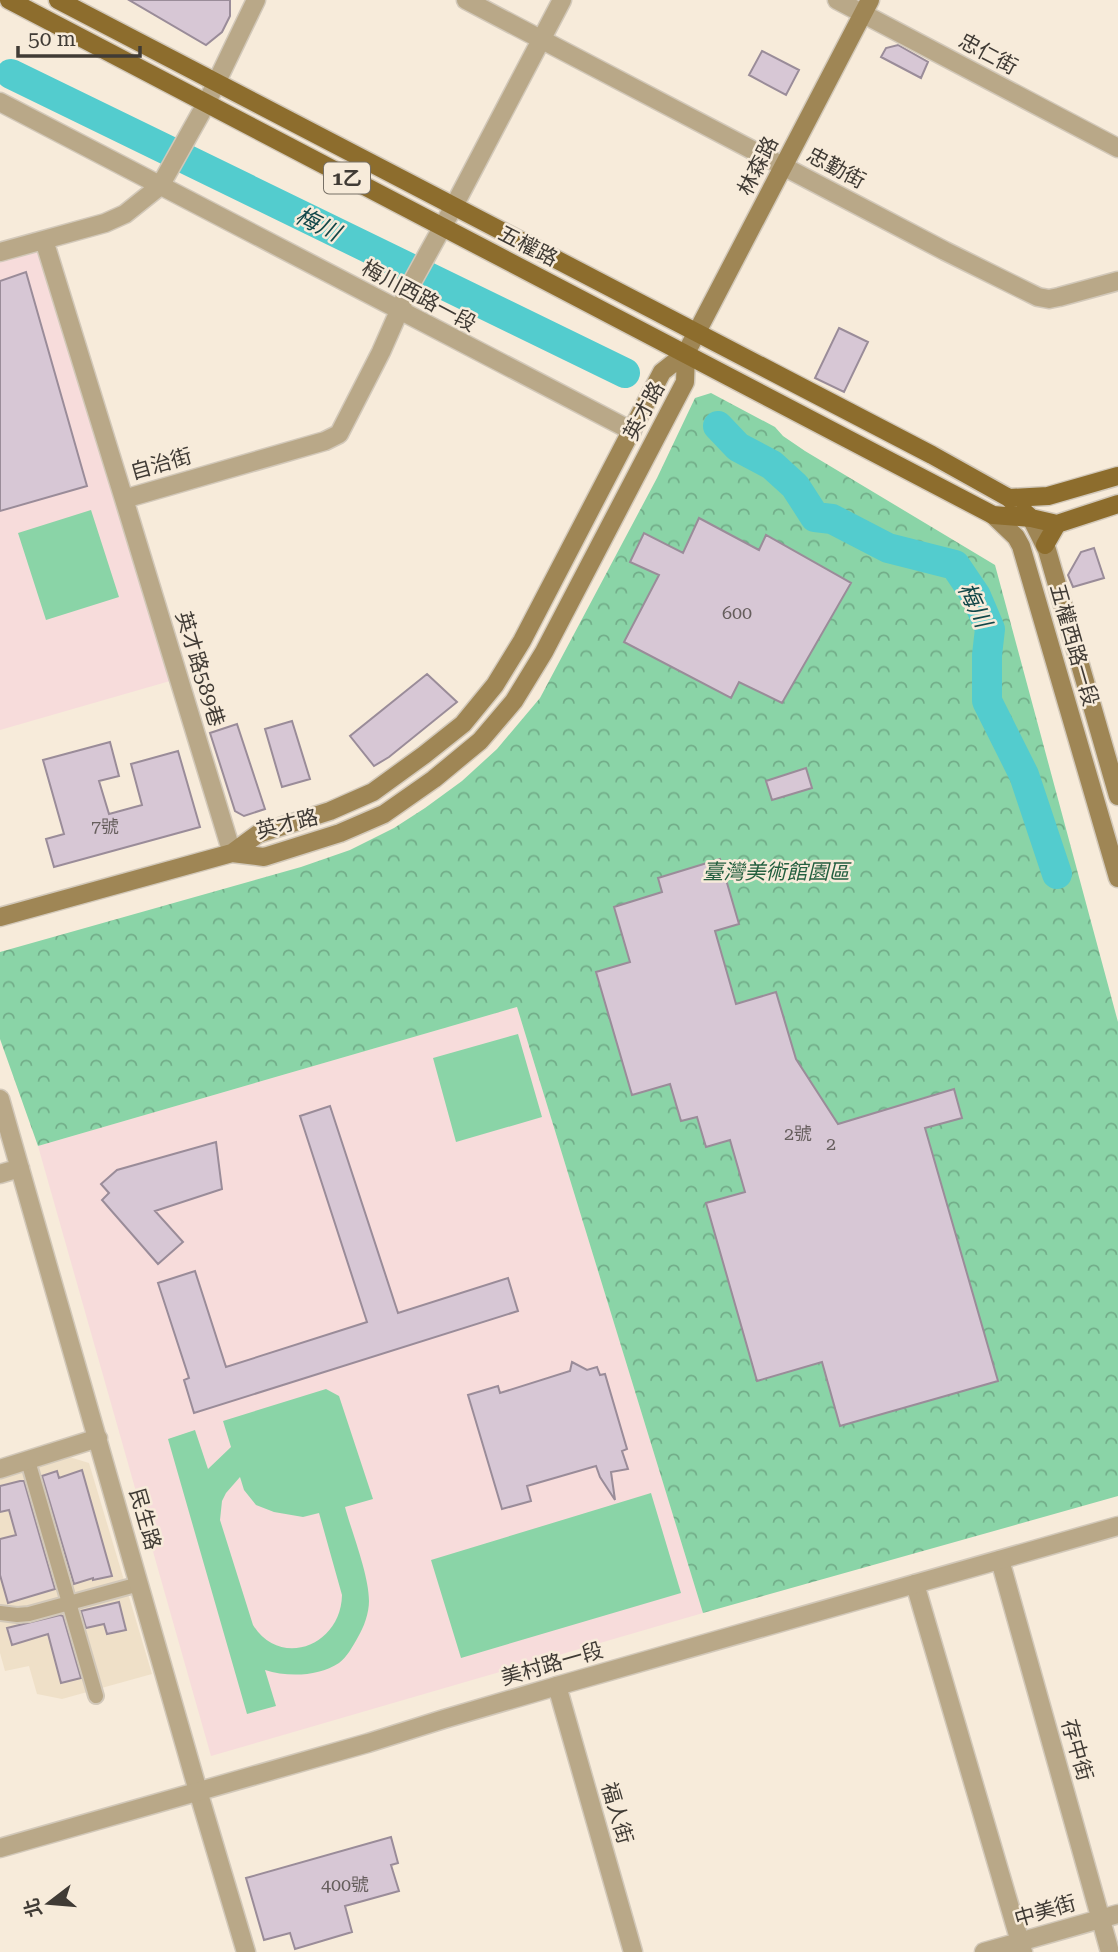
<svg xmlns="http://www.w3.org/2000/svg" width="1118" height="1952" viewBox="0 0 1118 1952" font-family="'Roboto Serif','Noto Sans TC',serif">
  <defs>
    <pattern id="forest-crowns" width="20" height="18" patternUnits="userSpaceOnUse" patternTransform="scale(1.75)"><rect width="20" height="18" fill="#8ad4a7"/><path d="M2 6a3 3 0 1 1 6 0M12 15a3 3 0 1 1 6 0" fill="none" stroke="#72ad89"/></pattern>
  </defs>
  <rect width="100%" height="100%" fill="#f7ebda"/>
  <path fill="#efe0c8" d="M66,1456L89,1463L152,1674L62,1699L37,1694L29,1666L5,1671L0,1653V1477Z"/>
  <path fill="#f7dcdb" d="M47,249L170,681L0,730V262Z
    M517,1007L703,1613L211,1756L38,1146Z"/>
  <path fill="url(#forest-crowns)" d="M711,393L775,427L783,436L805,451L995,565L1118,1022V1496L703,1613L517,1007L38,1146L0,1039V952L301,867L350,850L394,828L425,808L462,781L497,749L540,698L657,478L695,398Z"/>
  <path fill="#8ad4a7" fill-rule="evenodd" d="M91,510L119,597L46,620L18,533Z
    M518,1034L542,1117L456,1142L433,1058Z
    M326,1389L339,1396L373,1499L345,1507C352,1533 369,1575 369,1601C369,1613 364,1627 358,1637C353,1646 347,1657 339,1663C318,1677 287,1677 265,1670L276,1706L247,1714L168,1439L195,1430L208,1469L231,1447L223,1421ZM240,1477L244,1490L256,1505L274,1512L303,1517L319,1513L342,1595C341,1646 280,1669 253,1625L220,1520L222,1501L226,1493Z
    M651,1493L681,1593L461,1658L431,1560Z"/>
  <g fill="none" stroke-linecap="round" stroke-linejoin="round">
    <path stroke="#53ccce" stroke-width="30" d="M11,74L625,373
      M718,426L738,447L772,465L795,486L815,517L832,519L888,548L955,565L976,596L990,629L987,655V701L1024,775L1057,874"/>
  </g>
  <path fill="#d7c7d5" stroke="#9a8c99" stroke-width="2" d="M129,0H230V16L222,32L206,45Z
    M898,45L928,62L921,78L881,57L886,48Z
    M762,51L799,70L786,95L749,75Z
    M26,272L87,486L0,511V281Z
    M839,328L868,342L844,392L815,378Z
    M699,518L759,550L766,535L851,583L782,703L739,682L731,698L624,642L659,575L630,562L644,533L683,553Z
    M1094,548L1104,578L1073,587L1068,575L1081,552Z
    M427,674L457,702L389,757L374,766L350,736Z
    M292,721L310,779L282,787L265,729Z
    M237,724L265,809L244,816L235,811L210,733Z
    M110,742L119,776L99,781L109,814L142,805L131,764L178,751L200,827L54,867L46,839L64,834L43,760Z
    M806,768L812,788L772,800L766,781Z
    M720,859L739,924L715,931L736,1004L776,992L796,1059L838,1124L954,1089L962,1118L925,1128L998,1381L840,1426L822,1362L757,1381L706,1203L745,1192L730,1140L706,1147L697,1117L681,1121L670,1084L632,1095L596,972L630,962L614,907L662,892L658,878Z
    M330,1106L398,1313L508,1278L518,1311L194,1413L184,1380L189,1378L158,1283L195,1271L226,1367L367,1322L300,1116Z
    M216,1142L222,1189L155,1211L183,1242L158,1264L102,1200L109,1193L101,1184L117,1170Z
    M572,1362L587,1370L597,1367L600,1375L605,1374L627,1449L622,1451L628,1469L611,1472L615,1500L600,1477L596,1466L527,1486L531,1501L502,1509L468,1395L498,1386L500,1393L570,1371Z
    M82,1470L112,1576L93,1580V1578L74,1584L42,1476L57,1471L59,1478Z
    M20,1481H24L55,1589L8,1603L0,1575V1539L16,1535L9,1510L0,1512V1486Z
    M119,1602L126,1630L107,1634L104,1624L86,1628L81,1611Z
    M60,1615L63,1616L81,1678L61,1683L48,1634L12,1645L7,1628Z
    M391,1837L398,1863L391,1865L399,1891L345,1906L352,1932L295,1949L290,1933L264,1940L246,1878Z"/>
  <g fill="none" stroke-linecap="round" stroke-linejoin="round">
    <g stroke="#d2c8b9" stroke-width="18">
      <path id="pedestrian" d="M28,1461L96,1696
        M0,1613L17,1615L29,1614L139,1584"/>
    </g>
    <g stroke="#d2c8b9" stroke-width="21">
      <path id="minor" d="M466,0L945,251L1038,297L1049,299L1059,297L1118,281
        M837,0L1118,148
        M0,102L632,431
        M44,240L124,499L325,441L339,434L381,352L411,284L454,206L562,0
        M0,252L105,223L125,214L160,186L206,104L256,0
        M124,499L232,853
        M0,1099L198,1791L246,1952
        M0,1174L20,1168
        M0,1469L98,1438
        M1000,1560L1110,1952
        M915,1584L1023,1952
        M557,1686L633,1952
        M984,1952L1118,1914"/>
    </g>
    <g stroke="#d2c8b9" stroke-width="21">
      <path id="tertiary" d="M0,1848L368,1743L444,1719L557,1686L1118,1526"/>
    </g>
    <g stroke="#d2c8b9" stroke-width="21">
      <path id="secondary" d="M993,515L1016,537L1021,546L1118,878
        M1031,518L1047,550L1118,796
        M232,853L264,857L340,833L384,814L434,779L480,741L514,701L544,652L685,382L686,353
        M0,917L232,853L258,834L330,811L373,792L424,755L463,724L495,685L522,641L662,372L686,353L870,0"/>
    </g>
    <g stroke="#d2c8b9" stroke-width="21">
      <path id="primary" d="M9,0L993,515L1031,518L1057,524
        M58,0L932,455L1009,498L1031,518
        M1009,498L1048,496L1118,476
        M1045,545L1057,524L1118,504"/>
    </g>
    <use href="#pedestrian" stroke="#b9a888" stroke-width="14"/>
    <use href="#minor" stroke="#b9a888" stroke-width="18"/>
    <use href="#tertiary" stroke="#b9a888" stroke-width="18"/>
    <use href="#secondary" stroke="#9f8655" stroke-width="18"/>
    <use href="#primary" stroke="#8d6d2d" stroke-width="18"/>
  </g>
  <g text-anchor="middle" stroke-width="5" stroke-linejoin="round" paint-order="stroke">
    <g font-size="18" fill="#665e5d">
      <text x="737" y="619">600</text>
      <text x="105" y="833">7號</text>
      <text x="798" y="1140">2號</text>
      <text x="831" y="1150">2</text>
      <text x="345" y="1891">400號</text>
    </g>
    <rect fill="#f7ebda" stroke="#777066" stroke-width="2" x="324" y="162.5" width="46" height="31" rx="5"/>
    <g font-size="19" font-weight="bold" fill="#403b35">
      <text x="347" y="185">1乙</text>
    </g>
    <g font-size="21" fill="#403b35" stroke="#f7ebda">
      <text transform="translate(988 54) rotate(28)" y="7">忠仁街</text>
      <text transform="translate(758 166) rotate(-63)" y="7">林森路</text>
      <text transform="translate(836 168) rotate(28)" y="7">忠勤街</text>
      <text transform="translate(528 246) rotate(27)" y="7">五權路</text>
      <text transform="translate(419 296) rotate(28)" y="7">梅川西路一段</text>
      <text transform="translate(644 411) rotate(-62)" y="7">英才路</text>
      <text transform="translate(161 464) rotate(-16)" y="7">自治街</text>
      <text transform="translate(1074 645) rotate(74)" y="7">五權西路一段</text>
      <text transform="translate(200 669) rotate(73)" y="7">英才路589巷</text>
      <text transform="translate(287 824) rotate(-14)" y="7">英才路</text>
      <text transform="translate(145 1519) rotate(74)" y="7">民生路</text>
      <text transform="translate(552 1664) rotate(-16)" y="7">美村路一段</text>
      <text transform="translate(1077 1750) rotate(74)" y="7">存中街</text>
      <text transform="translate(617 1813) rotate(74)" y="7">福人街</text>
      <text transform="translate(1045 1911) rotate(-16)" y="7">中美街</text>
    </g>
    <g font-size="21" font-style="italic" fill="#235f3f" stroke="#f7ebda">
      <text x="776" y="879">臺灣美術館園區</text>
    </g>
    <g font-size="23" font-style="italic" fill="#114749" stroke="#f7ebda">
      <text transform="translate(318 224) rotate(26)" y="8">梅川</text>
      <text transform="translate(975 605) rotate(64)" y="8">梅川</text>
    </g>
  </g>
  <g transform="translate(49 1903) rotate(254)" stroke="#f7ebda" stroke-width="5" paint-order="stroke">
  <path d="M0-5L12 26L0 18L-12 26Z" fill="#403b35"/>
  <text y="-10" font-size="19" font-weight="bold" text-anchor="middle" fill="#403b35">北</text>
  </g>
  <path d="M18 46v10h122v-10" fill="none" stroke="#403b35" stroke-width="3.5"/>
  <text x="28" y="46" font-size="21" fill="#403b35" stroke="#f7ebda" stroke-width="5" paint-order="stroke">50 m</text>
</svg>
